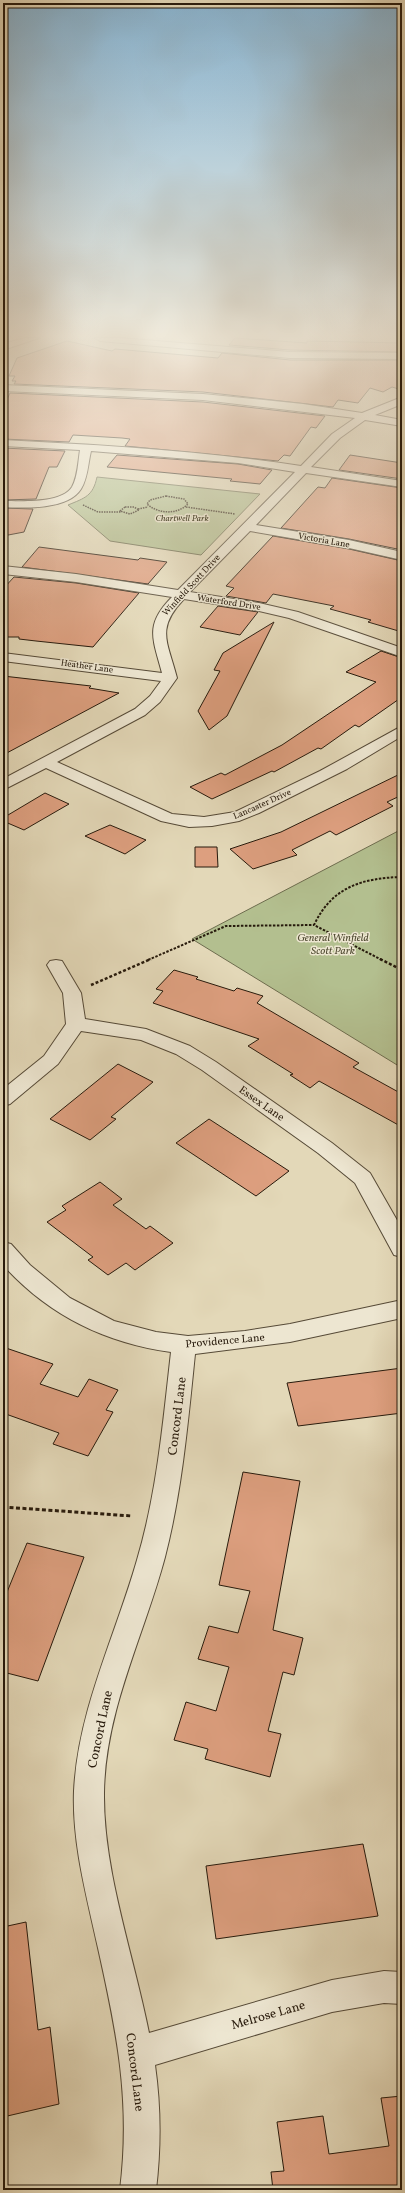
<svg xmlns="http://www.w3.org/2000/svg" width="405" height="2193" viewBox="0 0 405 2193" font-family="Vollkorn,serif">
  <rect width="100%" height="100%" fill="#e3d8b8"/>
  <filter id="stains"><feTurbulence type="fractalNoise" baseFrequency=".005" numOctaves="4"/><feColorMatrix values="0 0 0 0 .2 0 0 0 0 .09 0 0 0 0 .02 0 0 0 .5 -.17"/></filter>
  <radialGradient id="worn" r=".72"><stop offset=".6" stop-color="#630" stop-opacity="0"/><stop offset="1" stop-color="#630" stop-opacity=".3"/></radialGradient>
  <path fill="#b3bf8f" stroke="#6d6c4e" d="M97,477L260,494L201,555L110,541L68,505C85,498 93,496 97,477Z
    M402,829V1068L192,939Z"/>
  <path fill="#dd9f7f" stroke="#271a0c" d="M235,338L307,343V341L402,343V352L290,350L229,345Z
    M67,341L112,351L115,349L218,358L222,353L290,360H402V390L392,387L383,392L370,388L358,403L338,400L333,407L203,392L14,384L16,381H12L15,376H9L17,358Z
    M10,393L203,402L325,416L316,428L311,427L290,456L284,455L278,461L125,446L130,439L122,438L73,435L69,442L3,439V408Z
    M3,448L65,451L57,467H49L36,499L3,500Z
    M117,455L238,464L272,470L260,484L230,481L232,479L107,467Z
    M350,455L402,463V479L339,470Z
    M332,478L402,488V550L349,539L281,528L318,487L325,488Z
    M3,508L33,509L24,532L3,536Z
    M273,536L349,549L402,561V632L368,622L371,620L330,609L334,606L273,594L266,603L226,596L234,588L226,586Z
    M39,547L138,560L140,558L167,562L148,584L22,567Z
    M14,577L76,583L139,593L93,647L36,641L19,639V637H3V589Z
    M218,606L258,612L240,635L200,627Z
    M274,622L227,716L209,730L198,711L220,671L214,670L223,653Z
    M381,651L402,658V697L359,727L355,725L321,749L318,748L274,772L272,771L212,799L190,787L221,773L225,775L282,745L376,682L346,672Z
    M3,676L91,686L89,688L119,693L3,755Z
    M402,773V795L387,802L393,806L336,835L330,831L292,850L297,855L253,869L230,849L281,832Z
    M45,793L69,804L24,830L3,821V818Z
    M110,825L146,840L125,854L85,836Z
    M195,847H217L218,867H195Z
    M174,970L198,977L196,979L234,991L237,988L263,996L257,1003L359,1063L353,1067L402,1094V1127L319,1081L310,1088L290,1075L293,1074L248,1046L259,1039L153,1003L163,991L156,989Z
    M118,1064L153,1082L111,1117L116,1119L90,1140L50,1119Z
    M209,1119L289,1171L256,1196L176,1143Z
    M100,1182L122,1199L113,1205L146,1229L150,1226L173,1243L135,1270L126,1263L108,1275L88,1260L93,1257L47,1222L66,1210L62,1206Z
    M3,1347L53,1364L40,1384L78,1397L89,1379L118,1390L106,1410L113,1412L88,1456L53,1444L59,1433L3,1413Z
    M402,1368V1413L298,1426L287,1383Z
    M243,1472L300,1481L273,1630L303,1638L294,1675L283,1672L268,1731L281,1734L270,1777L205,1759L208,1749L174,1740L186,1702L216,1711L229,1667L198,1659L209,1626L238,1633L250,1591L219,1585Z
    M27,1543L84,1557L38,1681L3,1672V1602Z
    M363,1844L378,1916L216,1939L206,1866Z
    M26,1922L38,2030L50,2027L59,2104L3,2117V1927Z
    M402,2096V2190H273L271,2172L284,2171L277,2122L323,2116L329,2154L389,2146L381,2098Z"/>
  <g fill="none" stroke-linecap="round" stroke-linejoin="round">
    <g stroke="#564a37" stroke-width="2">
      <path id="street" d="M25,338H39L3,350V344Z
        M95,338H120L290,352L402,353V359L290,358L100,341Z
        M3,385L203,394L303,404L362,413L402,397V404L375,415L402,420V426L365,420L340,438L311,467L402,481V487L306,473L256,525L349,540L402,552V560L349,548L250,531L190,592L259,603L298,612L402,648V657L289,618L259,611L184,599C155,629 168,642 177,678L160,702L145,715L57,762L172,814L204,817L235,812L320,771L402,726V736L347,769L259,813L239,821L212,826L189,827L161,821L46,768L3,790V779L135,709L150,696L161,681L3,661V653L162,673C153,639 144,625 172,597L76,582L3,574V566L76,574L178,590L295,472L238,463L91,451C88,463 88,478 81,489C68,510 25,508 3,507V501C21,501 61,504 72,487C78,476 78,462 80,450L3,446V440C103,445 202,451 301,466L332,434L355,418L203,400L3,391Z
        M56,960L62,961L81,993L85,1019L146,1029L190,1046L216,1062L332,1143L370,1173L402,1229V1257L394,1255L355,1183L318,1153L202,1070L176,1054L141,1040L81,1031L58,1064L10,1104L3,1106V1089L44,1056L66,1024L63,993L47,965L50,961Z
        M3,1242L11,1244L30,1265L70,1298L114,1321L156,1332L188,1336L245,1331L290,1324L402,1300V1318L290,1342L195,1354C188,1422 182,1491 165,1557C144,1636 105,1710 104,1793C103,1871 134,1956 149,2033L332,1980L384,1971L402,1972V2004L384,2003L332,2012L155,2065C161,2107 161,2148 156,2190H120C131,2102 117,2033 98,1948C87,1897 72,1844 74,1791C78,1710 115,1637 137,1560C157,1493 163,1422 171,1352C105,1343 48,1315 3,1265Z"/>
    </g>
    <path stroke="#271a0c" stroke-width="1.5" stroke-dasharray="1.5 1" stroke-linecap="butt" d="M166,496L184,499L188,504C177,515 158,514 147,504L150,500Z
      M83,505L98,512H121
      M125,507H134L139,510L130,514L120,511Z
      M186,507L235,514
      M138,509L148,507"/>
    <path stroke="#271a0c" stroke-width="2" stroke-dasharray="2.5 1.5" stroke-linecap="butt" d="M148,960L226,926L314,925
      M382,960L314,925C332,887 362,878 402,877"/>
    <path stroke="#271a0c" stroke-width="2.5" stroke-dasharray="3 2" stroke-linecap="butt" d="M380,959L402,970
      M91,985L151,959"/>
    <path stroke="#271a0c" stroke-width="3" stroke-dasharray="4 2.5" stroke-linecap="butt" d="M3,1507L132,1516"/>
    <use href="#street" fill="#ede6d1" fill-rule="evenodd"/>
  </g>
  <linearGradient id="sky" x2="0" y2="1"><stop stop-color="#88b6d5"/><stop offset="0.52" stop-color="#f2eddf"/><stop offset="1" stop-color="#f2eddf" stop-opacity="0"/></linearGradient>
  <rect width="405" height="645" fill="url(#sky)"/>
  <g text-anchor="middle" stroke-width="3" stroke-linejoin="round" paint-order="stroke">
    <g font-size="9" font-style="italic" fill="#514c33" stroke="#ede6d1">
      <text x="182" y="521">Chartwell Park</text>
    </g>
    <g font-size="9" fill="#271a0c" stroke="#ede6d1">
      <text transform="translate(324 540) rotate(10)" y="3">Victoria Lane</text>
      <text transform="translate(191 585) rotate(-47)" y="3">Winfield Scott Drive</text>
      <text transform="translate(229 602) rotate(9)" y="3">Waterford Drive</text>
      <text transform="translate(87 666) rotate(8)" y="3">Heather Lane</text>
      <text transform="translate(262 804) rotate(-24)" y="3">Lancaster Drive</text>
    </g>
    <g font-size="11" font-style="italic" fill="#514c33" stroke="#ede6d1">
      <text x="333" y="941">General Winfield<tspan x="333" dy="13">Scott Park</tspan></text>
    </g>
    <g font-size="11" fill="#271a0c" stroke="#ede6d1">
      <text transform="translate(262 1103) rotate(35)" y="4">Essex Lane</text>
      <text transform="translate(225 1340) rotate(-5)" y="4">Providence Lane</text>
    </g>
    <g font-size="13" fill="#271a0c" stroke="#ede6d1">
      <text transform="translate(176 1416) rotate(-83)" y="5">Concord Lane</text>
      <text transform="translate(99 1729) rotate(-78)" y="5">Concord Lane</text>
      <text transform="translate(268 2014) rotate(-16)" y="5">Melrose Lane</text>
      <text transform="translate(136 2072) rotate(83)" y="5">Concord Lane</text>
    </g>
  </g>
  <rect width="405" height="2193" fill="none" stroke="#e3d8b8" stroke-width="16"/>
  <rect x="4" y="4" width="397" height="2185" fill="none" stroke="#271a0c" stroke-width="2"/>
  <rect x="8" y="8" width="389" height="2177" fill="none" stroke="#271a0c"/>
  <rect width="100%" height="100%" filter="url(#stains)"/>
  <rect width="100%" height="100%" fill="url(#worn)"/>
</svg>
